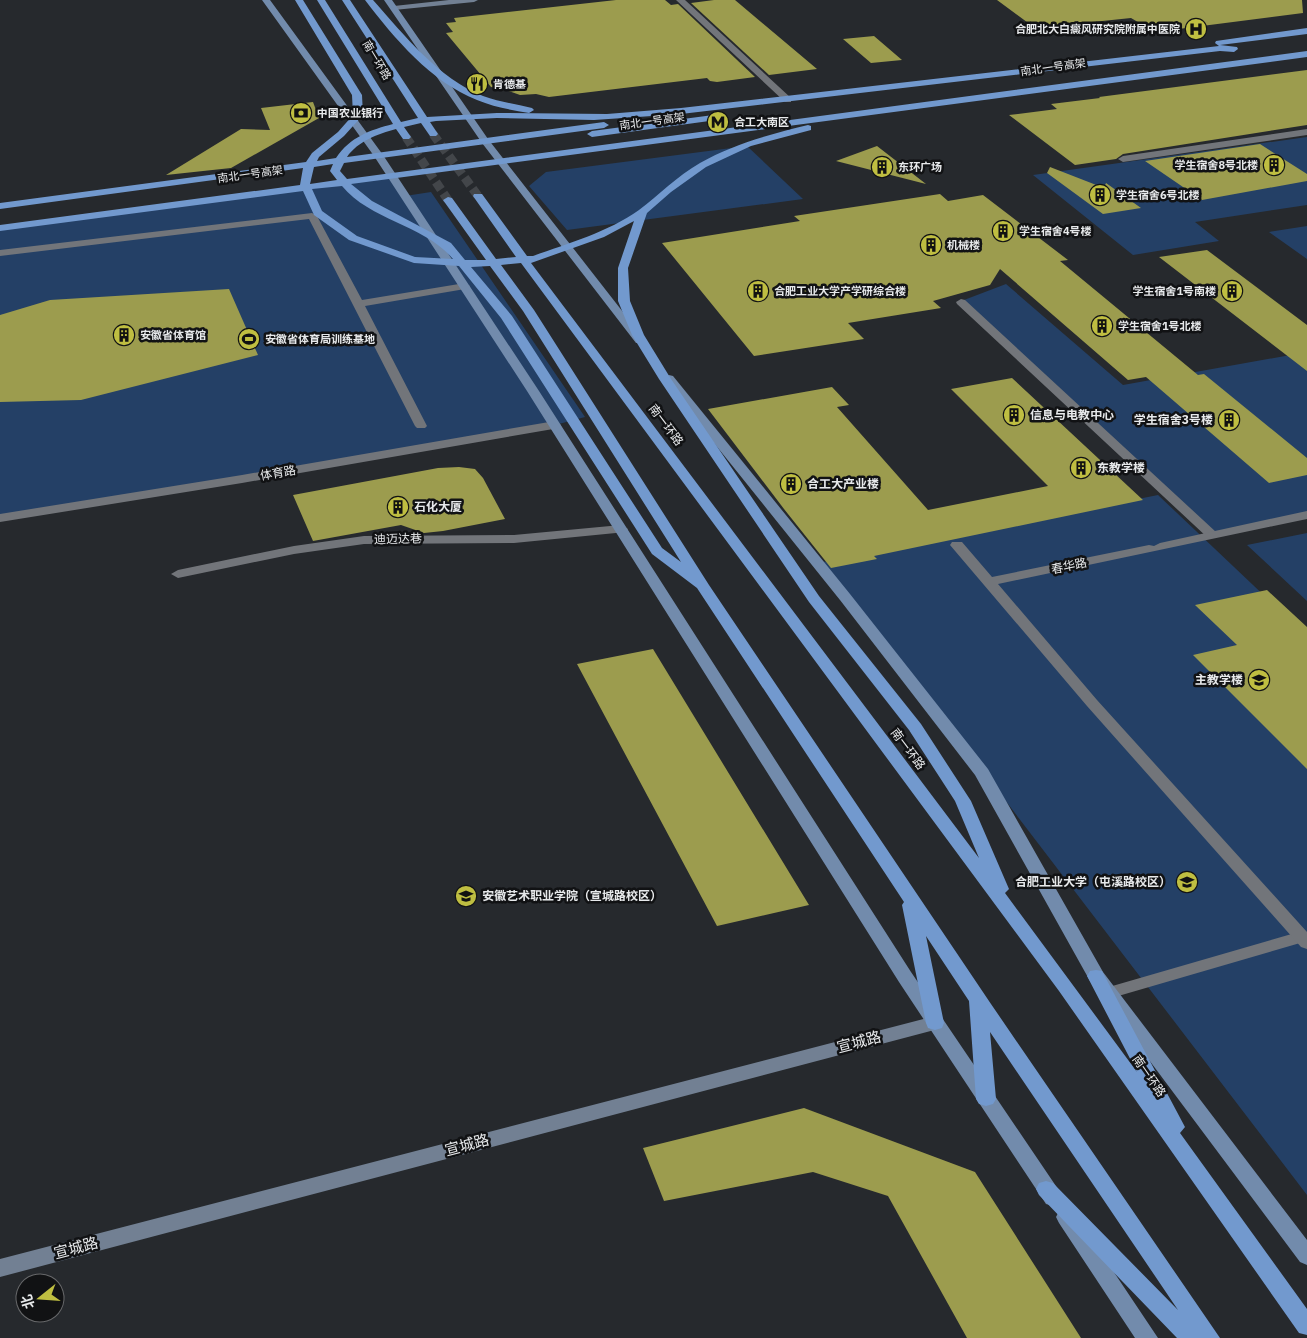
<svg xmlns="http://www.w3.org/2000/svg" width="1307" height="1338" viewBox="0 0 1307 1338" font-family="'IBM Plex Sans','Noto Sans SC',sans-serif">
  <rect width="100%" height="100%" fill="#26292d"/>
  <path fill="#244066" d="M1307,137V205L1195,222L1219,241L1133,255L1033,175Z
    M747,146L803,199L567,230L529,186L546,172Z
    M390,176L405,196L431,192L585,417L555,425L0,518V228Z
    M1307,226V259L1269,232Z
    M1006,284L1123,385L1307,352V515L1212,535L964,300Z
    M1158,495L1307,636V1195L823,562Z
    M1307,533V601L1247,545Z"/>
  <path fill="#9c9c4e" d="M616,0H665L671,5L678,4L755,77L717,82L710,81L707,78L549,97L536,94L520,95L503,89L491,87L446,33L453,32L446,23L456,22L454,18Z
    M714,0H735L817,69L769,75L691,3Z
    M997,0H1302L1303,13L1155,32L1131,18L1035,28Z
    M874,36L902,60L871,63L843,39Z
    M1307,70V125L1123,154L1116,159L1075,165L1009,115L1057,109L1051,104L1100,98L1099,97Z
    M313,102L319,118L231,168L166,175L241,129L270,130L261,108Z
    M1260,144L1307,174V181L1202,200L1145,161Z
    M877,146L926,184L836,161Z
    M1050,167L1104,188L1106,183L1141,208L1103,214L1047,173Z
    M940,194L948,201L983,195L1068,260L1060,261L1198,375L1204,374L1307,458V475L1269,483L1146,377L1128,380L1000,269L990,285L933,301L941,308L848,323L864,339L754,356L662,243L800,221L794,216Z
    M1207,250L1307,325V371L1159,257Z
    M229,289L258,355L81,400L0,402V315L50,300Z
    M1012,378L1143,500L874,556L877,559L831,568L784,509L708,409L832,387L849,405L837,407L928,510L1048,486L951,389Z
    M459,467L475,469L483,478L505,519L443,531L424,533L401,525L313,541L293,495L438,468Z
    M1267,590L1307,627V769L1193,655L1237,645L1195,605Z
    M653,649L809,905L717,926L577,664Z
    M804,1108L975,1172L1081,1338H967L888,1196L813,1172L664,1201L643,1148Z"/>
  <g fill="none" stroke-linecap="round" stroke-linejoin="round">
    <path stroke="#43464a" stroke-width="9" stroke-dasharray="9 4.5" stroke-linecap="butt" d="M433,134L478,196
      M406,137L448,200"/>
    <path fill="#72757a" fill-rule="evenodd" d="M312,213L317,216L362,300L465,283L470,286L465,289L365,306L427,426L425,428H417L415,426L309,219L0,256V250Z
      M961,299L965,300L1216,532L1218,535L1216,538H1208L957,304L956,302Z
      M1302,931L1307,933V941L1108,999L1102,997L1100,993L1102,989Z"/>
    <path fill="#72757a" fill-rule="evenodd" d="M676,0H685L791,98V102H785Z
      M1307,129V135L1123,162L1118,159L1123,156Z
      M555,421L561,425L559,428L242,483L0,522V514L242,475Z
      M1307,511V519L998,584L1097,700L1307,932V949L1301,947L1087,706L950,545L952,542H962L992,577L1149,545L1154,546L1160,543Z
      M621,525L628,529L626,532L514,543L364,544L294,554L178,578L171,574L178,570L294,546L364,536L514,535Z"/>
    <path fill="#728093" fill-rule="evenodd" d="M449,0H478L474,2L394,10L390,8L394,6Z
      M935,1016L942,1018L944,1023L942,1028L0,1277V1259Z"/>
    <path fill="#728bac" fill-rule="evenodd" d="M262,0H270L383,155L539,391L911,972L1060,1192L1063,1198L1060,1204L1053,1206L1046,1204L899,982L527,391L374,156Z
      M384,0H392L488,139L644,339L646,341L644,343H636L482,143Z
      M669,375L673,376L850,594L988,769L1103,972L1307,1240V1265L1300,1262L1090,981L975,775L840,600L665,382L663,379Z
      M1066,1209L1073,1211L1158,1338H1135L1059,1223L1056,1217L1059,1211Z"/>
    <path fill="#7299ce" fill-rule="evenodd" d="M295,0H303L362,95L363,115L344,136L319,157L317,161L336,158C350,137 370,130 393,124L317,0H325L401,122L418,118L342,0H350L427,117L497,113L607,114L681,108L1219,46L1215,43L1216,41L1307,28V34L1220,45L1237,47L1238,49L1234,52L1220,51L681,114L594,120L497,118L436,121L430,122L438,134L436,136H430L421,123L404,127L411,137L409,139H403L396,129C378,134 358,141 347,157L604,122L609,125L604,128L344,163L340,171L347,179L1307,51V57L351,184L372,201L451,243L465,260H486L443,200L448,197L452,198L496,259L516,257L473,196L474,194H482L527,256H533C569,243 608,232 639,210C659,195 677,176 700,163C733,144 771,134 808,125L811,126V130L751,146L706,167L671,192L647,213L628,268L630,301L644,335L671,379L819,596L921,724L971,801L1009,889L1005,893L1137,1072L1087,976L1090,971L1096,970L1102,971L1185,1127L1180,1133L1307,1309V1335L1299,1333L1059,991L521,263L501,265L534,310L709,585L991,1004L1220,1338H1177L1039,1195L1036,1189L1039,1183L1046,1181L1053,1183L1178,1310L990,1032L996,1099L993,1104L986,1106L979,1104L976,1099L969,1001L926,936L944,1023L942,1028L935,1030L928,1028L926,1023L902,905L904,902L697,588L652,554L501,318L459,266L414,263L349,240L314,215L303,191L0,231V225L300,185L303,168L0,209V203L306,162L312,153L338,132L353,115L352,95ZM333,164L330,171L337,180L310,184L314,167ZM342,186C371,221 425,225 453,259L415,257L357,236L322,211L312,189ZM634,221L618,268V301L632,335L659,379L809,602L909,730L955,801L979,858L531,263L604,237ZM490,266L523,311L681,562L662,548L512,316L471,267Z
      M365,0H373C405,36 438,78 483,96C500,102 516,104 532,108L534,110L529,113C511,110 494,107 477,100C431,82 394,38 365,0Z
      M721,114L724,115V119L592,137L587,134L592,131Z"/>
  </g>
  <defs>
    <g id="hospital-disc" transform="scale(1.125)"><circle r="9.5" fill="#bfbe41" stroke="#111214"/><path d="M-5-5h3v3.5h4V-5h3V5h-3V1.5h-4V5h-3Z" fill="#111"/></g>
    <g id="restaurant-disc" transform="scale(1.125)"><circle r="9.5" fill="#bfbe41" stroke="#111214"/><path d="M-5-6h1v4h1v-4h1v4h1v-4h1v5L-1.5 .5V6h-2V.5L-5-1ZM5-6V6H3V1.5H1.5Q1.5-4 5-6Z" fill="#111"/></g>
    <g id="bank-disc" transform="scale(1.125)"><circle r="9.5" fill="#bfbe41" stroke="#111214"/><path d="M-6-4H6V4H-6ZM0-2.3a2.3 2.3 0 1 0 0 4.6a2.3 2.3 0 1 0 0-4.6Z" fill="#111"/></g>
    <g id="metro-disc" transform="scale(1.125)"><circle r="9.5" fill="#bfbe41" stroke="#111214"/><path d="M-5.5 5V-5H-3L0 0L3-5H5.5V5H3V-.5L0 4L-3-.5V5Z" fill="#111"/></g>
    <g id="building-disc" transform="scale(1.125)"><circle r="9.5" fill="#bfbe41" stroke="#111214"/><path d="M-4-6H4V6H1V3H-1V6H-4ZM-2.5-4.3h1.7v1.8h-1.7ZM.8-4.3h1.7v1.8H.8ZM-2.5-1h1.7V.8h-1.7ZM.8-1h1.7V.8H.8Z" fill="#111"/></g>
    <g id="stadium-disc" transform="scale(1.125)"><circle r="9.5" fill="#bfbe41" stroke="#111214"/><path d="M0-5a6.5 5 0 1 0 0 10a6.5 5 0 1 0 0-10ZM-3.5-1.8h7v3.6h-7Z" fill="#111"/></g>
    <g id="university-disc" transform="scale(1.125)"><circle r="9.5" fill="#bfbe41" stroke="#111214"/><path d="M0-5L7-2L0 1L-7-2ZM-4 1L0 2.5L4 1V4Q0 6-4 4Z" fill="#111"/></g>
  </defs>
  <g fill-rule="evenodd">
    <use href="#hospital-disc" x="1196" y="29"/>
    <use href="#restaurant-disc" x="477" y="84"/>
    <use href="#bank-disc" x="301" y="113"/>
    <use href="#metro-disc" x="718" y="122"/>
    <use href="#building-disc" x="1274" y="165"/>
    <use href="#building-disc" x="882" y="167"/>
    <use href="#building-disc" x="1100" y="195"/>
    <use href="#building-disc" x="1003" y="231"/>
    <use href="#building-disc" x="931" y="245"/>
    <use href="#building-disc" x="758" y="291"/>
    <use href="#building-disc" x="1232" y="291"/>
    <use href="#building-disc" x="1102" y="326"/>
    <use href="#building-disc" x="124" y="335"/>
    <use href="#stadium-disc" x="249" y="339"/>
    <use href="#building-disc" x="1014" y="415"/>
    <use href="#building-disc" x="1229" y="420"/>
    <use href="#building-disc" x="1081" y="468"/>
    <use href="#building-disc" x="791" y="484"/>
    <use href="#building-disc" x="398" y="507"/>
    <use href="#university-disc" x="1259" y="680"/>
    <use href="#university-disc" x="1187" y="882"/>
    <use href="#university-disc" x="466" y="896"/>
  </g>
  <g text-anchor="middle" stroke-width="5" stroke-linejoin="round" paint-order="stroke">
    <g font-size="11" font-weight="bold" fill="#e7e9eb" stroke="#111214" text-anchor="start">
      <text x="1180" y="33" text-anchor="end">合肥北大白癜风研究院附属中医院</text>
      <text x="493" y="88">肯德基</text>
      <text x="317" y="117">中国农业银行</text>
      <text x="734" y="126">合工大南区</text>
      <text x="1258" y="169" text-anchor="end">学生宿舍8号北楼</text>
      <text x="898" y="171">东环广场</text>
      <text x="1116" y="199">学生宿舍6号北楼</text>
      <text x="1019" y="235">学生宿舍4号楼</text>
      <text x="947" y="249">机械楼</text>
      <text x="774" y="295">合肥工业大学产学研综合楼</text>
      <text x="1216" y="295" text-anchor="end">学生宿舍1号南楼</text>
      <text x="1118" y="330">学生宿舍1号北楼</text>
      <text x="140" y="339">安徽省体育馆</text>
      <text x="265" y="343">安徽省体育局训练基地</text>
    </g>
    <g font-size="11" fill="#e7e9eb" stroke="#111214">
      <text transform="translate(377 60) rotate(59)" y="4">南一环路</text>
      <text transform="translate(1053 67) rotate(-8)" y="4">南北一号高架</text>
      <text transform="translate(652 121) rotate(-8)" y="4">南北一号高架</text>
      <text transform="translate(250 174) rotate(-8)" y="4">南北一号高架</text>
    </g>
    <g font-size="12" font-weight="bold" fill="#e7e9eb" stroke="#111214" text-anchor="start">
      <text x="1030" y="419">信息与电教中心</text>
      <text x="1213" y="424" text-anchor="end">学生宿舍3号楼</text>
      <text x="1097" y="472">东教学楼</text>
      <text x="807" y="488">合工大产业楼</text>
      <text x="414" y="511">石化大厦</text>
      <text x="1243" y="684" text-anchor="end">主教学楼</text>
      <text x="1171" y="886" text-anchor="end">合肥工业大学（屯溪路校区）</text>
      <text x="482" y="900">安徽艺术职业学院（宣城路校区）</text>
    </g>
    <g font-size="12" fill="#e7e9eb" stroke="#111214">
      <text transform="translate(666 425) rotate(53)" y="4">南一环路</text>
      <text transform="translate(278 473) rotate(-10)" y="4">体育路</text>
      <text transform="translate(398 539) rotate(-1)" y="4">迪迈达巷</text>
      <text transform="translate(1069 566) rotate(-12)" y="4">春华路</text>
      <text transform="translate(908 749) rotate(53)" y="4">南一环路</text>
      <text transform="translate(1149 1076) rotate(55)" y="4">南一环路</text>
    </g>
    <g font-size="15" fill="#e7e9eb" stroke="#111214">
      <text transform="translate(859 1042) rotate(-15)" y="5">宣城路</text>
      <text transform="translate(467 1145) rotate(-15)" y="5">宣城路</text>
      <text transform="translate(76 1248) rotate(-15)" y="5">宣城路</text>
    </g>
  </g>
  <g transform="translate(40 1298) rotate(253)"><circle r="24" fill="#111214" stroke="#67686a"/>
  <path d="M0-4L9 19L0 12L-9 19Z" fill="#bfbe41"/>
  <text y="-8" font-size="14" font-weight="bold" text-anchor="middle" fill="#e7e9eb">北</text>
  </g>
</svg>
